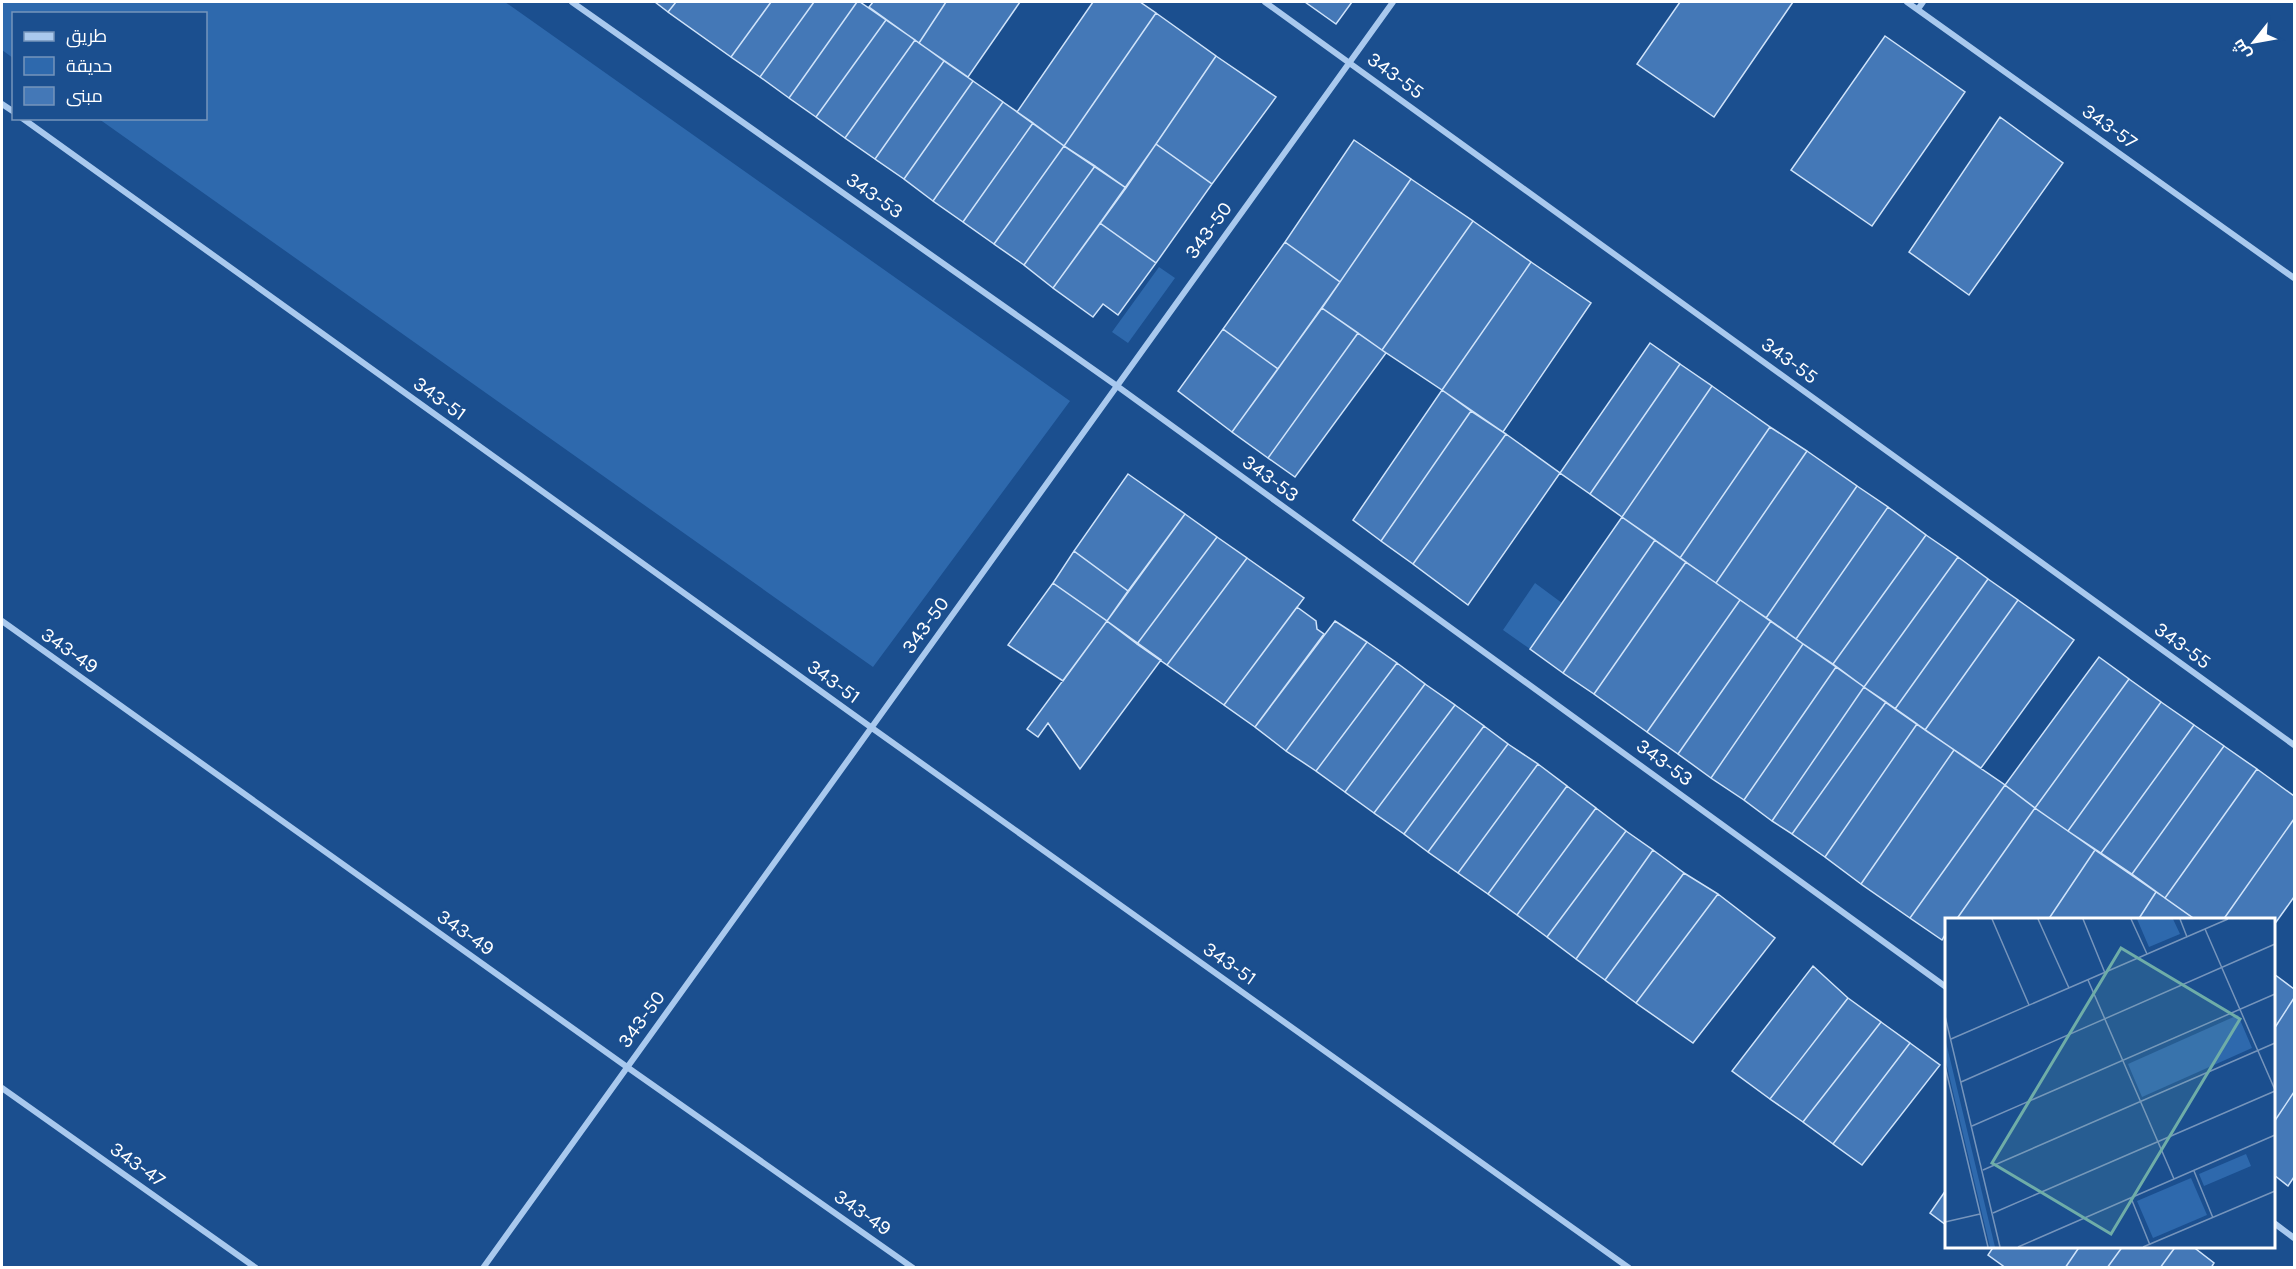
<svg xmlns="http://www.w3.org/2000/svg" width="2296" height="1269" viewBox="0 0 2296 1269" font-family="Karla,Cairo,sans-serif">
  <rect width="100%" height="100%" fill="#1b4f8f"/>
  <path fill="#2e69ad" d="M2,2H505L1070,401L873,667L99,119L206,118V14H14L13,58L2,50Z
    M1159,267L1175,278L1128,343L1112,332Z
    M1535,583L1562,603L1530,649L1503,630Z"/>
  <path fill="#4478b7" stroke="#cfe3fa" stroke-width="1.5" d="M655,2H676L668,12Z
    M676,2H771L731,57L668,12Z
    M771,2H814L760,77L731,57Z
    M814,2H857L789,98L760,77Z
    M857,2H860L886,20L816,117L789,98Z
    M873,2H946L919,43L869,7Z
    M946,2H1020L968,77L919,43Z
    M1093,2H1140L1156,13L1064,146L1017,112Z
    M1305,2H1352L1336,24Z
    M1680,2H1793L1714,117L1637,64Z
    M1156,13L1216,56L1126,188L1064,146Z
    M886,20L915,40L845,138L816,117Z
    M1885,36L1965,92L1872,226L1791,170Z
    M915,40L944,61L875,159L845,138Z
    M1216,56L1276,97L1212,184L1156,144Z
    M944,61L973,81L904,179L875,159Z
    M973,81L1003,102L933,201L904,179Z
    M1003,102L1033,123L963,222L933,201Z
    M2000,117L2063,163L1969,295L1909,252Z
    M1033,123L1064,146L994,244L963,222Z
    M1354,140L1411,179L1340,282L1285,242Z
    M1156,144L1212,184L1156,263L1100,223Z
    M1064,146L1095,166L1024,265L994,244Z
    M1095,166L1126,188L1053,288L1024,265Z
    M1411,179L1473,221L1382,350L1322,308Z
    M1473,221L1531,262L1442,390L1382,350Z
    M1100,223L1156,263L1118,315L1103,304L1093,317L1053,288Z
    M1285,242L1340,282L1278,369L1223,329Z
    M1531,262L1591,303L1503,432L1442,390Z
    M1322,308L1358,333L1268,458L1232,432Z
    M1223,329L1278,369L1232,432L1178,391Z
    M1358,333L1386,353L1295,477L1268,458Z
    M1650,343L1680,364L1590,494L1560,473Z
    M1680,364L1712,386L1622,517L1590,494Z
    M1712,386L1770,427L1680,558L1622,517Z
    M1442,390L1471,411L1381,541L1353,520Z
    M1471,411L1506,434L1413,564L1381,541Z
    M1770,427L1807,451L1716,583L1680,558Z
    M1506,434L1560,473L1468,605L1413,564Z
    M1807,451L1857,486L1766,618L1716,583Z
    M1128,474L1185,514L1128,591L1074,551Z
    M1857,486L1888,507L1796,639L1766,618Z
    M1888,507L1926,535L1833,664L1796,639Z
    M1185,514L1217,537L1137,644L1107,621Z
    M1622,517L1655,540L1563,673L1530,649Z
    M1926,535L1958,557L1864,687L1833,664Z
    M1217,537L1247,558L1167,665L1137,644Z
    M1655,540L1686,562L1594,694L1563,673Z
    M1074,551L1128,591L1107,621L1053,583Z
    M1958,557L1988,579L1895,709L1864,687Z
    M1247,558L1304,598L1224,705L1167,665Z
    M1686,562L1740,600L1647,732L1594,694Z
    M1988,579L2018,600L1925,730L1895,709Z
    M1053,583L1107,621L1063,681L1008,645Z
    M1740,600L1771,621L1678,754L1647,732Z
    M2018,600L2074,640L1981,768L1925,730Z
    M1297,607L1316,621L1317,629L1324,634L1255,727L1224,705Z
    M1107,621L1161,660L1080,769L1048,723L1038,737L1027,729Z
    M1335,621L1367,642L1286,751L1255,727Z
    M1771,621L1803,644L1711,778L1678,754Z
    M1367,642L1397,663L1316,771L1286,751Z
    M1803,644L1836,667L1744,800L1711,778Z
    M2099,657L2129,679L2035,808L2005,785Z
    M1397,663L1425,684L1345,792L1316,771Z
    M1836,667L1864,687L1772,821L1744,800Z
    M2129,679L2161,702L2068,831L2035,808Z
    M1425,684L1455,705L1374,813L1345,792Z
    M1864,687L1886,702L1792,834L1772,821Z
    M1886,702L1917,724L1825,857L1792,834Z
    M2161,702L2194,725L2101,853L2068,831Z
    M1455,705L1484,726L1404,834L1374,813Z
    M1917,724L1954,750L1861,884L1825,857Z
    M2194,725L2224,746L2132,874L2101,853Z
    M1484,726L1508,744L1428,852L1404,834Z
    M1508,744L1538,764L1458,873L1428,852Z
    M2224,746L2257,769L2165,898L2132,874Z
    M1954,750L2005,785L1910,918L1861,884Z
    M1538,764L1567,786L1488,894L1458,873Z
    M2257,769L2294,796V819L2223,920H2196L2165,898Z
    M2005,785L2035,808L1956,920H1946V933L1942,940L1910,918Z
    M1567,786L1596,808L1517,915L1488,894Z
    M1596,808L1626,831L1547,937L1517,915Z
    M2035,808L2095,850L2048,920H1956Z
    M2294,819V897L2274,925V920H2223Z
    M1626,831L1653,850L1576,959L1547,937Z
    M1653,850L1684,873L1605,980L1576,959Z
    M2095,850L2156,892L2138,920H2048Z
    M1684,873L1718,894L1636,1003L1605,980Z
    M2156,892L2165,898L2196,920H2138Z
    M1718,894L1775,938L1693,1043L1636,1003Z
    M1813,966L1848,998L1770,1099L1732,1071Z
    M2274,974L2294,989V998L2274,1029Z
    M1848,998L1881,1022L1803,1122L1770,1099Z
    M2294,998V1092L2274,1122V1029Z
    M1881,1022L1910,1043L1833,1144L1803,1122Z
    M1910,1043L1940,1065L1862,1165L1833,1144Z
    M2294,1092V1177L2288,1186L2274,1175V1122Z
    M1946,1190V1225L1930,1213Z
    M1994,1246H2080L2065,1268H2006L1988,1255Z
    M2080,1246H2123L2107,1268H2065Z
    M2123,1246H2176L2160,1268H2107Z
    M2176,1246H2192L2214,1263L2211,1268H2160Z"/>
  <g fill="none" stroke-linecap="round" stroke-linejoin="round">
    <path stroke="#a9c9ee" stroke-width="6" d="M572,2L1117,386L1946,987
      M1265,2L2294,745
      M1907,2L2294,278
      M1918,9L1923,2
      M2,104L14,112
      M22,118L872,728L1629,1268
      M2,621L627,1067L913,1268
      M2,1088L256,1268
      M2274,1223L2294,1238
      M483,1268L1393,2"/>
  </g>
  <g text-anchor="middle" stroke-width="4.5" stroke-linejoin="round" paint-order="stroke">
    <g font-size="20" fill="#fff" stroke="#1b4f8f">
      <text transform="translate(1396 75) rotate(36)" y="7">343-55</text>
      <text transform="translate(2110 126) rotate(35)" y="7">343-57</text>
      <text transform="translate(875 195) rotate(35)" y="7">343-53</text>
      <text transform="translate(1208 230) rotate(-54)" y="7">343-50</text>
      <text transform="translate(1790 360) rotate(36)" y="7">343-55</text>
      <text transform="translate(440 398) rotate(36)" y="7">343-51</text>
      <text transform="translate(1271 478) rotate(36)" y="7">343-53</text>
      <text transform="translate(925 625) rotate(-54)" y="7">343-50</text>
      <text transform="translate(2183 645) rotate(36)" y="7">343-55</text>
      <text transform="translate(70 650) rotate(35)" y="7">343-49</text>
      <text transform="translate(834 681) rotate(36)" y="7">343-51</text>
      <text transform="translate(1665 762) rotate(36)" y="7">343-53</text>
      <text transform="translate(466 932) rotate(35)" y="7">343-49</text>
      <text transform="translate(1230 963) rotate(35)" y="7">343-51</text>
      <text transform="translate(641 1019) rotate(-54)" y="7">343-50</text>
      <text transform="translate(138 1164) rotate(35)" y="7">343-47</text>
      <text transform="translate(863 1212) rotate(35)" y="7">343-49</text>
    </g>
  </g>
  <g transform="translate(1945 918)">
    <rect width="330" height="330" fill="#1b4f8f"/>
    <path d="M192,1H228L235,16L204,29ZM293,97L307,130L197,179L183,146ZM0,120L50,329H45L0,140ZM301,236L306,248L259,268L254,256ZM246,260L262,297L208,320L192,283Z" fill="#2e69ad"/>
    <path fill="none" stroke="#7695bc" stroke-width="1.5" d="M47,1L84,87M93,1L124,70M138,1L160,55M186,1L202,36M235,1L242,19M260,11L330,172M143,62L229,261M0,98L55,329M6,121L283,1M0,148L43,329M16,164L330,26M27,208L330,76M38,252L330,125M249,253L268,300M186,280L205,327M48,295L330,173M0,304L35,296M73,329L330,217M198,329L330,273"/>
    <path fill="#6fada8" fill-opacity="0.15" stroke="#6fada8" stroke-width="3" d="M176,30L295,101L166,316L47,245Z"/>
    <rect width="330" height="330" fill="none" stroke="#fff" stroke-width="3"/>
  </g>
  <rect width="2296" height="1269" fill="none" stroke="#ffffff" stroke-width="6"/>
  <rect x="12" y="12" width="195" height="108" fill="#1b4f8f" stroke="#7695bc" stroke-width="1.5"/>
  <rect x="24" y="32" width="30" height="9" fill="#a9c9ee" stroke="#7695bc" stroke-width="1.5"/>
  <text x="66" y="42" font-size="18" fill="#ffffff">طريق</text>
  <rect x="24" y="57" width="30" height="18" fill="#2e69ad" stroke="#7695bc" stroke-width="1.5"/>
  <text x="66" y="72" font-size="18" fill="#ffffff">حديقة</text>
  <rect x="24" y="87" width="30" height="18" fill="#4478b7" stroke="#7695bc" stroke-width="1.5"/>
  <text x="66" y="102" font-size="18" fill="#ffffff">مبنى</text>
  <g transform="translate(2254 42) rotate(239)" stroke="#1b4f8f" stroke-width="4.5" paint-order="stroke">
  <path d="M0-4.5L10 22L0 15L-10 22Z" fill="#ffffff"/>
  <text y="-9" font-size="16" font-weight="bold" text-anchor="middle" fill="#ffffff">ش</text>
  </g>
</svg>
